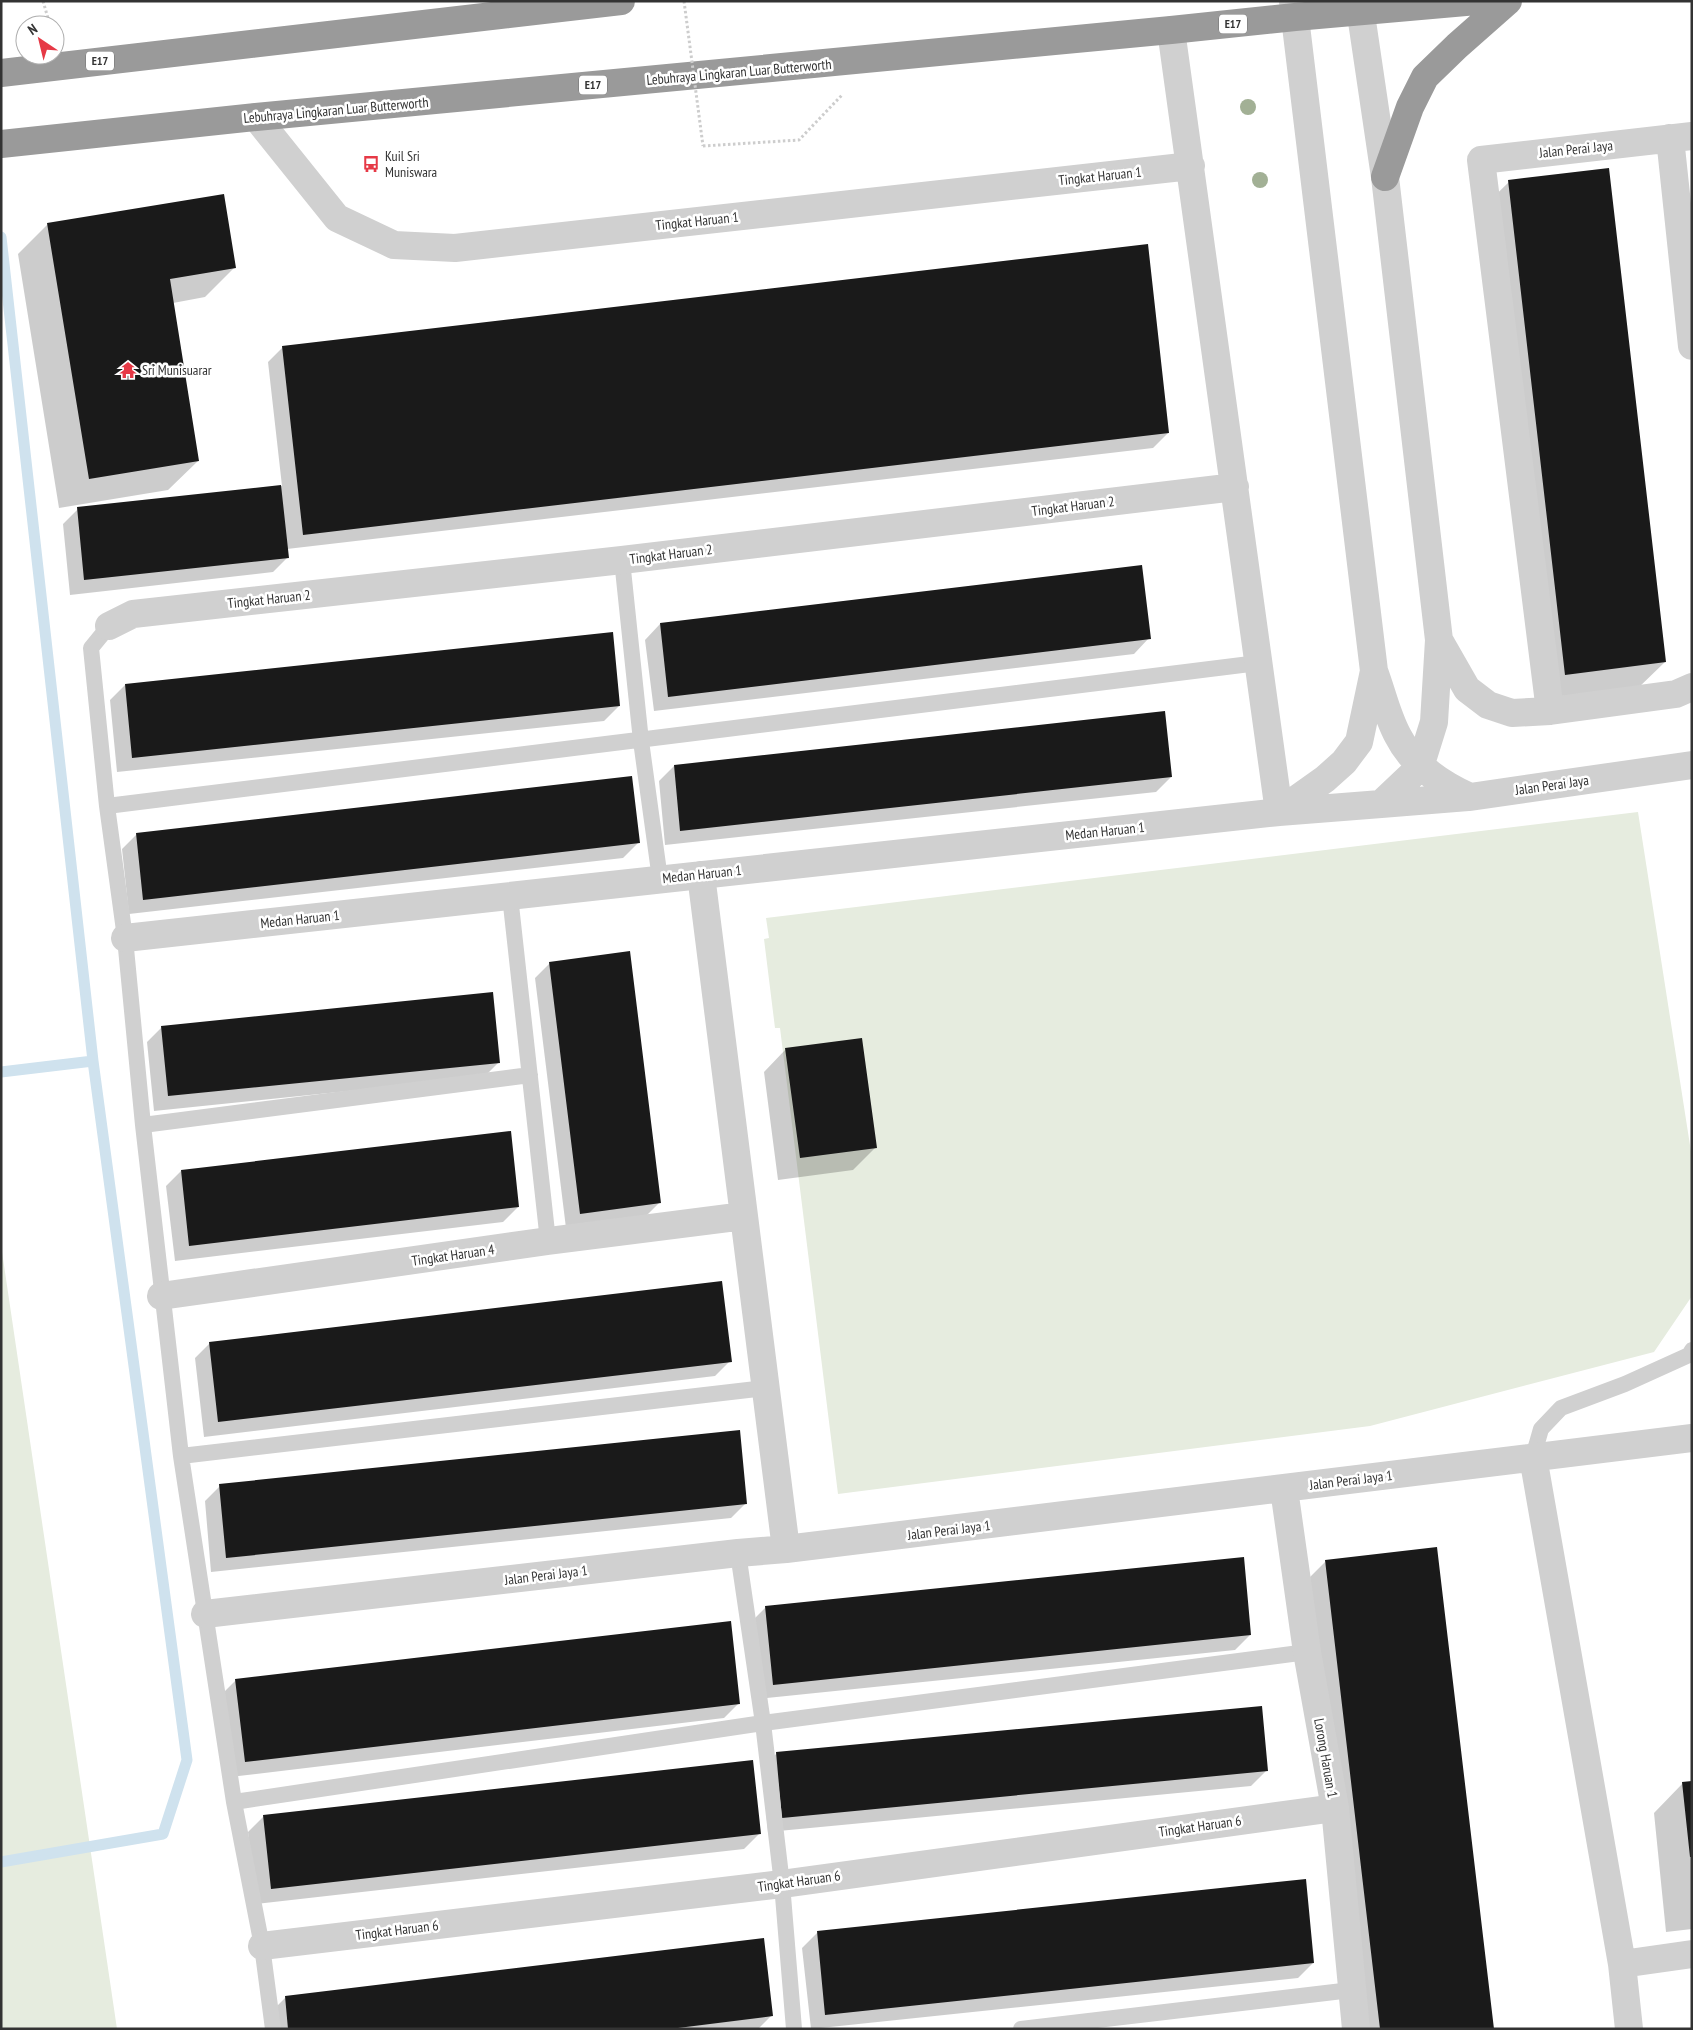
<svg xmlns="http://www.w3.org/2000/svg" width="1693" height="2030" viewBox="0 0 1693 2030" font-family="'PT Sans Narrow',sans-serif">
  <rect width="100%" height="100%" fill="#fff"/>
  <path fill="#e6ecdf" d="M1638,812L1692,1158V1296L1654,1352L1370,1426L838,1494L780,1028H775L764,939L769,938L766,918Z
    M1,1245L117,2029H1Z"/>
  <path fill="#0003" d="M1509,182L1665,662L1635,691L1536,704L1479,211Z
    M48,224L234,268L205,297L173,303L198,461L168,490L59,508L18,254Z
    M283,347L1168,433L1153,448L287,549L288,557L273,572L70,595L63,524L78,509L282,486L268,362Z
    M660,624L1149,638L1134,654L654,711L645,640Z
    M125,685L619,706L604,721L117,772L110,700Z
    M674,766L1171,777L1156,792L665,845L659,781Z
    M137,834L638,843L623,858L129,914L122,849Z
    M550,963L659,1203L644,1218L566,1228L535,978Z
    M162,1027L499,1062L484,1077L154,1111L147,1042Z
    M786,1049L876,1147L853,1170L778,1180L764,1072Z
    M181,1171L518,1207L503,1222L175,1261L166,1186Z
    M210,1343L730,1361L715,1376L204,1437L195,1358Z
    M220,1486L746,1503L731,1518L211,1572L205,1501Z
    M1325,1562L1492,2029H1363L1310,1577Z
    M766,1607L1250,1635L1235,1650L758,1699L751,1622Z
    M236,1680L739,1703L724,1718L230,1777L221,1695Z
    M777,1753L1266,1771L1251,1786L768,1832L762,1768Z
    M1692,1782V1929L1666,1932L1654,1813L1683,1783Z
    M264,1816L759,1834L744,1849L256,1904L248,1832Z
    M817,1933L1313,1963L1298,1978L811,2029L802,1948Z
    M285,1998L771,2016L758,2029H272L270,2013Z"/>
  <g fill="none" stroke-linecap="round" stroke-linejoin="round">
    <path stroke="#cfe2ee" stroke-width="11" d="M1,237L93,1061L187,1760L163,1834L1,1862
      M1,1072L93,1061"/>
  </g>
  <path fill="#1a1a1a" d="M1609,168L1666,662L1565,675L1508,180Z
    M224,194L236,268L170,279L199,461L89,479L47,223Z
    M1148,244L1169,433L303,535L282,346Z
    M281,485L289,558L84,580L77,507Z
    M1142,565L1151,639L668,697L660,623Z
    M613,632L620,706L132,758L125,684Z
    M1165,711L1172,777L680,831L674,765Z
    M632,776L640,843L143,900L136,833Z
    M630,951L661,1203L580,1214L549,962Z
    M493,992L500,1063L168,1096L161,1026Z
    M862,1038L877,1148L800,1158L785,1048Z
    M511,1131L519,1207L189,1246L181,1170Z
    M722,1281L732,1362L218,1422L209,1342Z
    M740,1430L747,1504L226,1558L219,1484Z
    M1437,1547L1494,2029H1380L1325,1560Z
    M1244,1557L1251,1635L773,1685L765,1606Z
    M731,1621L740,1704L245,1762L235,1679Z
    M1262,1706L1268,1771L782,1818L776,1752Z
    M753,1760L761,1834L271,1889L263,1815Z
    M1692,1781V1857H1690L1682,1782Z
    M1306,1879L1314,1963L825,2015L817,1931Z
    M764,1938L773,2016L670,2029H288L285,1996Z"/>
  <g fill="none" stroke-linecap="round" stroke-linejoin="round">
    <path stroke="#cdcdcd" stroke-width="3" stroke-dasharray="2.5 2.5" stroke-linecap="butt" d="M43,1L50,25
      M703,146L799,140L842,95"/>
    <path stroke="#d0d0d0" stroke-width="16" d="M622,560L641,741L660,879
      M109,626L91,648L107,806L125,938L143,1125L181,1456L234,1802L262,1946L273,2029
      M107,806L1258,663
      M510,896L548,1241
      M143,1125L530,1075
      M181,1456L765,1388
      M1533,1457L1541,1429L1561,1408L1625,1384L1689,1355L1692,1350
      M738,1553L763,1723L782,1884L794,2029
      M234,1802L763,1723L1307,1652
      M1021,2029L1351,1990"/>
    <path stroke="#d0d0d0" stroke-width="28" d="M1293,1L1374,671C1382,692 1387,716 1398,736C1413,766 1441,784 1470,797L1692,765
      M1171,30L1279,812
      M256,117L337,218L394,245L455,248L1191,166
      M1670,138L1692,346
      M109,626L133,614L622,560L1235,487
      M1439,640L1467,689L1488,705L1512,713L1550,711L1676,694L1692,687
      M1550,711L1481,160L1692,136
      M1381,804L1468,797
      M1280,811L1325,779L1344,762L1359,742L1374,671
      M701,875L786,1549
      M125,938L1279,812L1381,804L1420,767L1434,722L1439,640L1385,177L1359,1
      M161,1296L548,1241L744,1216
      M1533,1457L1622,1964L1629,2029
      M1284,1489L1307,1652L1335,1808L1356,2029
      M205,1614L738,1553L786,1549L1692,1438
      M262,1946L782,1884L1335,1808
      M1622,1964L1692,1954"/>
    <path stroke="#9a9a9a" stroke-width="28" d="M1,73L621,1
      M1,144L256,117L1171,30L1295,17L1477,1
      M1385,177L1410,107L1425,77L1457,46L1508,1"/>
    <path stroke="#cdcdcd" stroke-width="3" stroke-dasharray="2.5 2.5" stroke-linecap="butt" d="M684,1L703,146"/>
  </g>
  <g fill="#a2b095">
    <circle cx="1248" cy="107" r="8"/>
    <circle cx="1260" cy="180" r="8"/>
  </g>
  <defs>
    <g id="bus-bare" transform="scale(1.35)"><path d="M-5-6H5V4H4V6H2V4H-2V6H-4V4H-5ZM-3.5-4V0h7V-4ZM-3.5 1.2v1.5H-2V1.2ZM2 1.2v1.5H3.5V1.2Z" fill="#e63946" stroke="#fff" stroke-width="2.5" paint-order="stroke"/></g>
    <g id="temple-bare" transform="scale(1.35)"><path d="M0-6L5-2H3V0L6.5 2.5H4V6H1.5V3h-3V6H-4V2.5H-6.5L-3 0V-2H-5Z" fill="#e63946" stroke="#fff" stroke-width="2.5" paint-order="stroke"/></g>
  </defs>
  <g fill-rule="evenodd">
    <use href="#bus-bare" x="371" y="164"/>
    <use href="#temple-bare" x="128" y="370"/>
  </g>
  <g text-anchor="middle" stroke-width="5" stroke-linejoin="round" paint-order="stroke">
    <g fill="#fff" stroke="#707070" stroke-width="1">
      <rect x="1219" y="14.5" width="28" height="19" rx="4"/>
      <rect x="86" y="51.5" width="28" height="19" rx="4"/>
      <rect x="579" y="75.5" width="28" height="19" rx="4"/>
    </g>
    <g font-size="12" font-weight="bold" fill="#333">
      <text x="1233" y="28">E17</text>
      <text x="100" y="65">E17</text>
      <text x="593" y="89">E17</text>
    </g>
    <g font-size="14" fill="#333" stroke="#fff">
      <text transform="translate(739 72) rotate(-5)" y="5">Lebuhraya Lingkaran Luar Butterworth</text>
      <text transform="translate(336 110) rotate(-5)" y="5">Lebuhraya Lingkaran Luar Butterworth</text>
      <text transform="translate(1576 149) rotate(-6)" y="5">Jalan Perai Jaya</text>
      <text transform="translate(1100 176) rotate(-6)" y="5">Tingkat Haruan 1</text>
      <text transform="translate(697 221) rotate(-6)" y="5">Tingkat Haruan 1</text>
      <text transform="translate(1073 506) rotate(-7)" y="5">Tingkat Haruan 2</text>
      <text transform="translate(671 554) rotate(-7)" y="5">Tingkat Haruan 2</text>
      <text transform="translate(269 599) rotate(-6)" y="5">Tingkat Haruan 2</text>
      <text transform="translate(1552 785) rotate(-8)" y="5">Jalan Perai Jaya</text>
      <text transform="translate(1105 831) rotate(-6)" y="5">Medan Haruan 1</text>
      <text transform="translate(702 874) rotate(-6)" y="5">Medan Haruan 1</text>
      <text transform="translate(300 919) rotate(-6)" y="5">Medan Haruan 1</text>
      <text transform="translate(453 1255) rotate(-8)" y="5">Tingkat Haruan 4</text>
      <text transform="translate(1351 1480) rotate(-7)" y="5">Jalan Perai Jaya 1</text>
      <text transform="translate(949 1530) rotate(-7)" y="5">Jalan Perai Jaya 1</text>
      <text transform="translate(546 1575) rotate(-7)" y="5">Jalan Perai Jaya 1</text>
      <text transform="translate(1326 1758) rotate(80)" y="5">Lorong Haruan 1</text>
      <text transform="translate(1200 1826) rotate(-8)" y="5">Tingkat Haruan 6</text>
      <text transform="translate(799 1881) rotate(-8)" y="5">Tingkat Haruan 6</text>
      <text transform="translate(397 1930) rotate(-7)" y="5">Tingkat Haruan 6</text>
    </g>
    <g font-size="14" fill="#333" stroke="#fff" text-anchor="start">
      <text x="385" y="161">Kuil Sri<tspan x="385" dy="16">Muniswara</tspan></text>
      <text x="142" y="375">Sri Munisuarar</text>
    </g>
  </g>
  <rect width="1693" height="2030" fill="none" stroke="#333333" stroke-width="5"/>
  <g transform="translate(40 40) rotate(325)"><circle r="24" fill="#ffffff" stroke="#adadad"/>
  <path d="M0-4L9 19L0 12L-9 19Z" fill="#e63946"/>
  <text y="-8" font-size="14" font-weight="bold" text-anchor="middle" fill="#333333">N</text>
  </g>
</svg>
